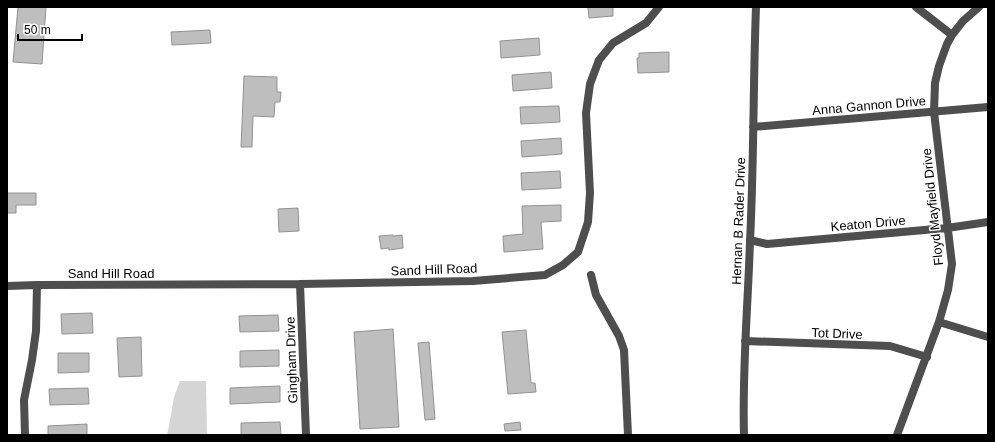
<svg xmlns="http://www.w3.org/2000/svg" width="995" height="442" viewBox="0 0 995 442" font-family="Helvetica,sans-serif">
  <rect width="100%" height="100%" fill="#fff"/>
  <path fill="#d5d5d5" d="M180,381H206L207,435H167L169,426L174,397Z"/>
  <path fill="#bebebe" stroke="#929292" d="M18,7H46L42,64L13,62Z
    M588,7H613V16L589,18Z
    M210,30L211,43L172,45L171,32Z
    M539,38L540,55L501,58L500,41Z
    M669,52V72L638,73L637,58H639V53Z
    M551,72L552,88L513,91L512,75Z
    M244,76L277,77V92H281L280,102H275L274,117L253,116L252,147H241Z
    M559,106L560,122L521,124L520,107Z
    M561,138L562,154L522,157L521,141Z
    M560,171L561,188L522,190L521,173Z
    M7,193H36V205H16V213H7Z
    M561,205V221L541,222L543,249L504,252L503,236L523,234L522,206Z
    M298,208L299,231L279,232L278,209Z
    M393,235V236L402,235L403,248L389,250V248L381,249L379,236Z
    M92,313L93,333L62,334L61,314Z
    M278,315L279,331L240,332L239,316Z
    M393,329L399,427L360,429L354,332Z
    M526,330L531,383H535L536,392L508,394L502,332Z
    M141,337L142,376L119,377L117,338Z
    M429,342L435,419L425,420L418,343Z
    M279,350V366L240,367V351Z
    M58,353H89V372L58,373Z
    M280,386V402L230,404V388Z
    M88,388L89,404L50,405L49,389Z
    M280,422L281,435H241V423Z
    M520,422L521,430L505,431L504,424Z
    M87,424V435H48V426Z"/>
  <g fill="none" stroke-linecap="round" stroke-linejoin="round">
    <path stroke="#4e4e4e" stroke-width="8" d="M916,7L952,35
      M753,127L988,107
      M750,240L767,244L947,228L988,222
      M591,275L596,295L619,336L624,350L628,435
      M300,284L306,435
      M7,286L37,285L300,284L473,281L545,275L563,265L578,252L588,222L590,193L586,113L590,84L599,60L613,43L646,23L659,7
      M939,322L988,337
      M745,341L890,346L927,357
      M25,435L24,400L32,360L36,331L37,285
      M744,435C742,370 748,306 750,241C754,163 753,85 756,7
      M897,435L939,322L948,290L952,264L934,112L935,83L939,66L947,44L952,35L963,21L979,7"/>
  </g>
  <g text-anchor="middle" stroke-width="3" stroke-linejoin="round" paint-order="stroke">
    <g font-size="13" fill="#000" stroke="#fff">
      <text transform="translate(869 105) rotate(-5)" y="5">Anna Gannon Drive</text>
      <text transform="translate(932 207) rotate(-96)" y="5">Floyd Mayfield Drive</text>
      <text transform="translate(738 221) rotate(-88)" y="5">Hernan B Rader Drive</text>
      <text transform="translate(868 223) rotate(-5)" y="5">Keaton Drive</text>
      <text transform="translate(434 269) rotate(-2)" y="5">Sand Hill Road</text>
      <text x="111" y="278">Sand Hill Road</text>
      <text transform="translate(837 333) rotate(2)" y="5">Tot Drive</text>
      <text transform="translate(291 360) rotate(-92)" y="5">Gingham Drive</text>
    </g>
  </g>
  <rect width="995" height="442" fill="none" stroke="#000000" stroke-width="16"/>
  <path d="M18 34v6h64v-6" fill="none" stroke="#000000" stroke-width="2"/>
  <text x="24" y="34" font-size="12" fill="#000000" stroke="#ffffff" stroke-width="3" paint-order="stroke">50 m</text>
</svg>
